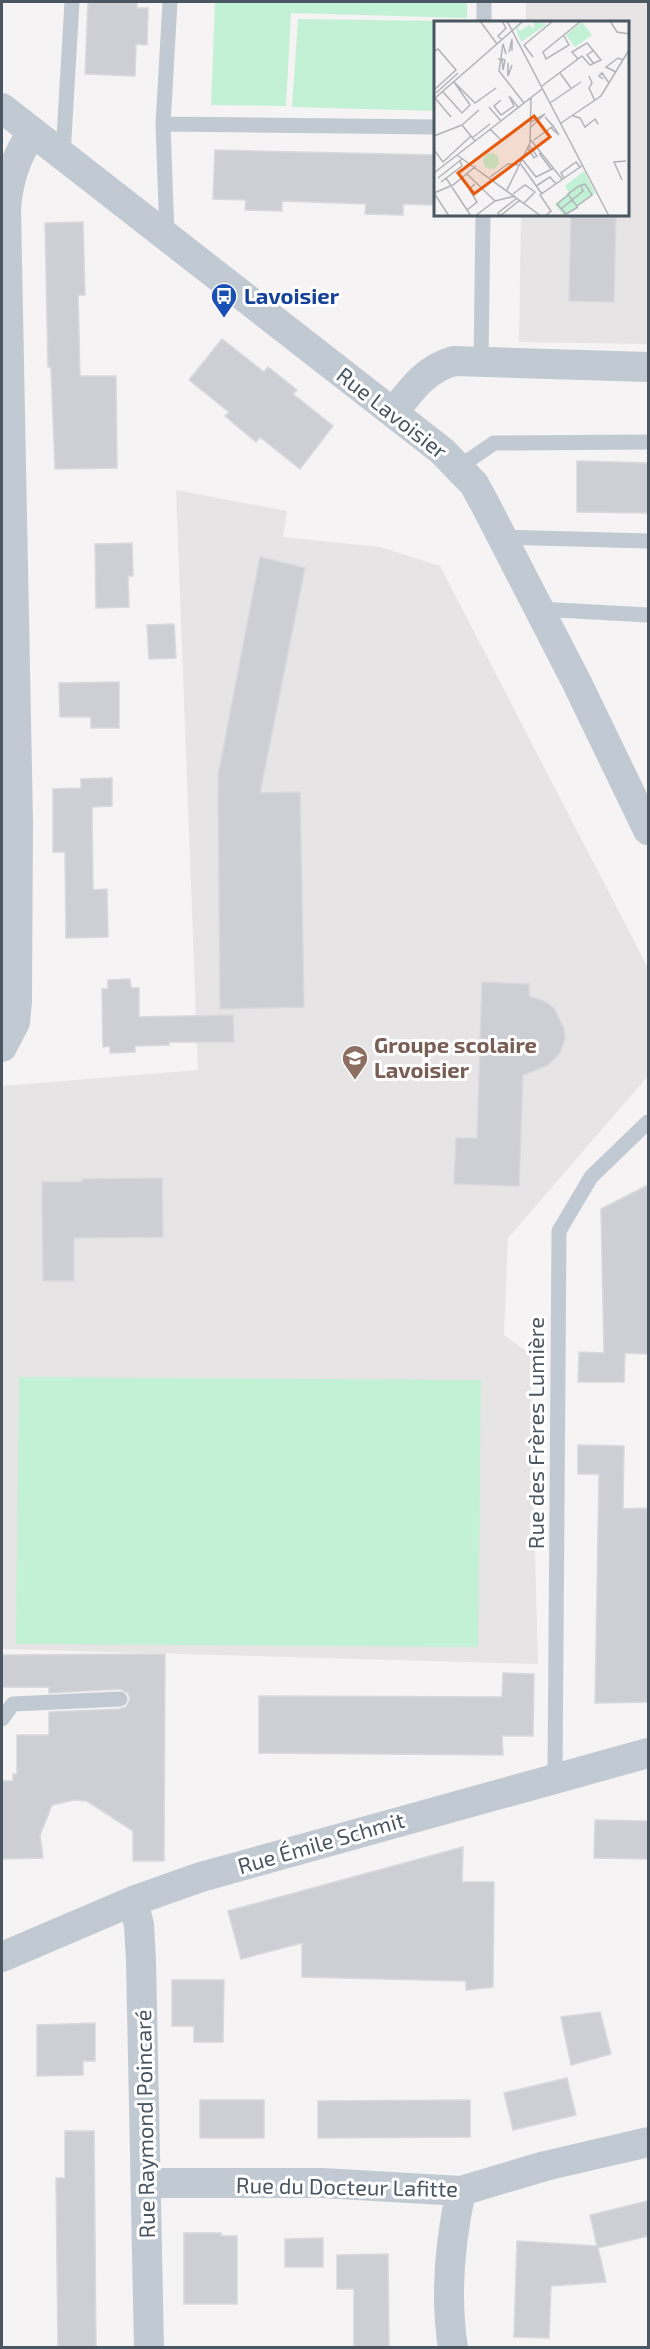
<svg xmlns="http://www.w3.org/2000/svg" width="650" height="2349" viewBox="0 0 650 2349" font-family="'Exo 2',sans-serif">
  <rect width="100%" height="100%" fill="#f5f3f3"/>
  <path fill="#e6e4e5" d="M526,2H648V344L519,342L521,215L628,214V22H526Z
    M176,490L287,511L283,537L380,547L440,566L648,968V1076L508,1238L504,1335L530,1354L538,1664L2,1649V1086L198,1070Z"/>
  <path fill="#c3f1d5" d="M215,2H467V18L291,13L286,106L211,105Z
    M298,19L443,21L436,22L435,111L292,107Z
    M19,1377L481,1380L478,1647L16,1644Z"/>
  <path fill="#cdcfd5" stroke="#d7d9de" stroke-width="1.5" d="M88,2H137V8H148L147,45L136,44L135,76L85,74Z
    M215,150L435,155V205L403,204V215L365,214L366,204L282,201V211L245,210L246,200L213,199Z
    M571,214H616L614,302L569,301Z
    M83,222L85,295H78L80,376H116L117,468L55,469L51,367H48L45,223Z
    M222,339L264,372L268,367L297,390L293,394L333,426L300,469L260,437L256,442L225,416L229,412L189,380Z
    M577,461L648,463V513L577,512Z
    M132,543L133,576H128L129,607L96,608L95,544Z
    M260,557L305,568L260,793L300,792L304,1007L220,1009L218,776Z
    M174,624L176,658L149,659L147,625Z
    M119,682V728H91V717H60L59,683Z
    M112,778V806L92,807L93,890L107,889L108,937L66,938L65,852H53V789L81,788V779Z
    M130,979L131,988H139V1017L233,1015L234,1042H169V1045L135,1046V1052L110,1053V1046L103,1047L102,989H108V980Z
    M482,982L529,984V996L546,1002L554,1008L564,1029L565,1038L560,1053L548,1065L523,1075L519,1186L454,1184L456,1138H477Z
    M162,1178L163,1237L74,1238V1281H43L42,1182H82V1179Z
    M648,1185V1354L625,1353L624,1382H578L579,1352L604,1353L601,1209Z
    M578,1445L624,1446L623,1509L648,1508V1702L595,1703L599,1474H578Z
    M165,1654L164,1861H133V1831L87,1801L74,1800L52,1805L40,1835L43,1858L2,1859V1781H13V1774H17V1735H49V1712L120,1709L126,1707L130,1699L128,1693L120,1689L49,1693V1687H2V1655Z
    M503,1673L534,1674L533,1736H502L503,1755L259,1753V1696L502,1697Z
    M595,1820L648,1821V1859L594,1858Z
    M463,1847L462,1882H494L493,1987L466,1990V1981L302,1977V1943L241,1959L228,1911Z
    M172,1980H224L223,2042H194V2026H172Z
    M600,2012L611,2054L571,2065L561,2017Z
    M95,2023V2061H83V2075L37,2076V2025Z
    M567,2078L576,2115L513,2130L504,2093Z
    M200,2100H264V2138H200Z
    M470,2100V2137L318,2138V2101Z
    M65,2131H94L96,2348H58L56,2178H65Z
    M648,2201V2236L598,2248L606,2282L551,2286L549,2338L514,2337L517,2241L597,2246L590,2215Z
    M184,2233H221V2236H237V2304H184Z
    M323,2238V2267H285V2239Z
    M388,2254L389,2348H354V2289H337V2255Z"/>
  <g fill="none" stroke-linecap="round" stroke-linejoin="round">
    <path stroke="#c1cad2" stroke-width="15" d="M484,22V2
      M163,124L436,127
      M63,155L72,2
      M167,237L163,124L170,2
      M481,363L483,214
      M459,467L494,443L648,442
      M502,537L648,541
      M539,609L648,615
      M2,1719L13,1704L120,1699
      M555,1777L559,1231L591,1177L648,1122"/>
    <path stroke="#c1cad2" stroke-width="30" d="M2,108L442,451L474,484L486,506L577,683L648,830
      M393,413C411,390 425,369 454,361L648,367
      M2,1047L15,1022L17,1001L18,822L6,209C8,181 15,156 33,132
      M133,1901L139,1925L141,1961L149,2348
      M2,1957L133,1901L201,1877L648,1753
      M147,2183H322L461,2191L545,2166L648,2142
      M453,2348C445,2296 450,2241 461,2191"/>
  </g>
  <defs>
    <g id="bus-pin" transform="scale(1.35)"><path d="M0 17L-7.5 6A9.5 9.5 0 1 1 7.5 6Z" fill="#1a4fb4" stroke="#fff"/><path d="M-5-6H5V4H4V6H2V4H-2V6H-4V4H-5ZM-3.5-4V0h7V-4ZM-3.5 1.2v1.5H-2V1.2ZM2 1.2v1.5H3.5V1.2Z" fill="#fff"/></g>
    <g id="school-pin" transform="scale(1.35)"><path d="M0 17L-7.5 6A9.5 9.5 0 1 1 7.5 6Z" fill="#8d6e63" stroke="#fff"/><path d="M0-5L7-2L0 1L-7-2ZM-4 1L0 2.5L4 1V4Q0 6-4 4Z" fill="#fff"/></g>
  </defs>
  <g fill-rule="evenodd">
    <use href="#bus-pin" x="224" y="296"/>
    <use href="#school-pin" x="355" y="1058"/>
  </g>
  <g text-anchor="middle" stroke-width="6" stroke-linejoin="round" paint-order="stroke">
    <g font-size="22" font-weight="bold" fill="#164399" stroke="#fff" text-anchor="start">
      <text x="244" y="304">Lavoisier</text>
    </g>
    <g font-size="22" fill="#4a5661" stroke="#fff">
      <text transform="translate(392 413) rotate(38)" y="8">Rue Lavoisier</text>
      <text transform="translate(536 1433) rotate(-90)" y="8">Rue des Frères Lumière</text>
      <text transform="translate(321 1843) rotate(-16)" y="8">Rue Émile Schmit</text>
      <text transform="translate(145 2124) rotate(-91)" y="8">Rue Raymond Poincaré</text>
      <text transform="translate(347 2187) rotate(1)" y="8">Rue du Docteur Lafitte</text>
    </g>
    <g font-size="22" font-weight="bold" fill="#785e54" stroke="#fff" text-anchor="start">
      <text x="374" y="1053">Groupe scolaire<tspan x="374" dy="25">Lavoisier</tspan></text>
    </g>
  </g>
  <g transform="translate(434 21)">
    <rect width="195" height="195" fill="#f5f3f3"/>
    <path d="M91,0L84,7L86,10L95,4L100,8V0L113,3L87,21L82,8ZM148,1L158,14L141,26L132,14ZM49 140a8 8 0 1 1 16 0a8 8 0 1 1-16 0ZM150,150L161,172L130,195L121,183L135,172L131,165Z" fill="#c3f1d5"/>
    <path fill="none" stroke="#b1b4b9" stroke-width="1.5" d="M46,0L63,23M73,0L175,195M176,0L183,11L195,13M130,15L135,24L112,38L109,31L147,0M68,19L64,15L72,7L68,0M160,29L153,34L160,43M0,30L4,28L22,49L0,69M75,31L78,18V30M72,33L69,23L65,50L90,82M99,36L90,24L119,0M64,38H68L71,39L69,49L68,38M74,42V55L78,44M182,51L172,46L184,37L189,39M126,52L137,67M155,55L158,62L155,67L161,80M169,58L165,55L168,52L175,62M108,65L148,35L156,44L167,39L153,22L138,31L144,38M9,71L28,92L36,84L20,61L41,82L62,67M2,72L24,52M1,77L17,96M0,78L89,0M67,79L60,85L67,94L80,85L75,75L84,86M116,82L147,61M55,86L67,100M139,95L146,97L151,106L161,98L164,103M97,101L111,93L97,106M127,102L167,75L195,29M117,107L125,114L119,105M56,108L68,120L96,99M0,115L28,104M38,117L56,103M96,118L128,158M100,119L119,105L111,96M41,120L28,104L45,89M94,127L100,137L103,135L95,124M0,129L9,141L37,115M105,132L117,148M23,134L107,195M88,138L102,156L120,147M86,142L108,173M0,152L108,68M33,153L61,180M56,156L74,143L85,144M4,157L28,138M12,157L37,195M130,157L127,152L142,141L146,146M188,159L180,141L192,140M7,161L28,145L26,140M102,165L116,156L122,163M147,165L149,170L138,179L134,173L145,165L151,163M73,169L96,122L97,77M0,172L19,164L42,145M0,172L15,195M79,173L91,164L101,171L90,182M134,174L123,183L132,193L144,186M83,177L64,192L66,195L86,179M127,188L138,179L143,185L158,174L151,163M33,189L43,181L35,168L41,163M41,195L61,180L81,175M111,195L117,190L106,174L149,144"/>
    <path fill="#e8590c" fill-opacity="0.15" stroke="#e8590c" stroke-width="3" d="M100,95L116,116L40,173L24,152Z"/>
    <rect width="195" height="195" fill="none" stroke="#4a5661" stroke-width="3"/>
  </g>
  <rect width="650" height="2349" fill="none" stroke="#4a5661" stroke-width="6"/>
</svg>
